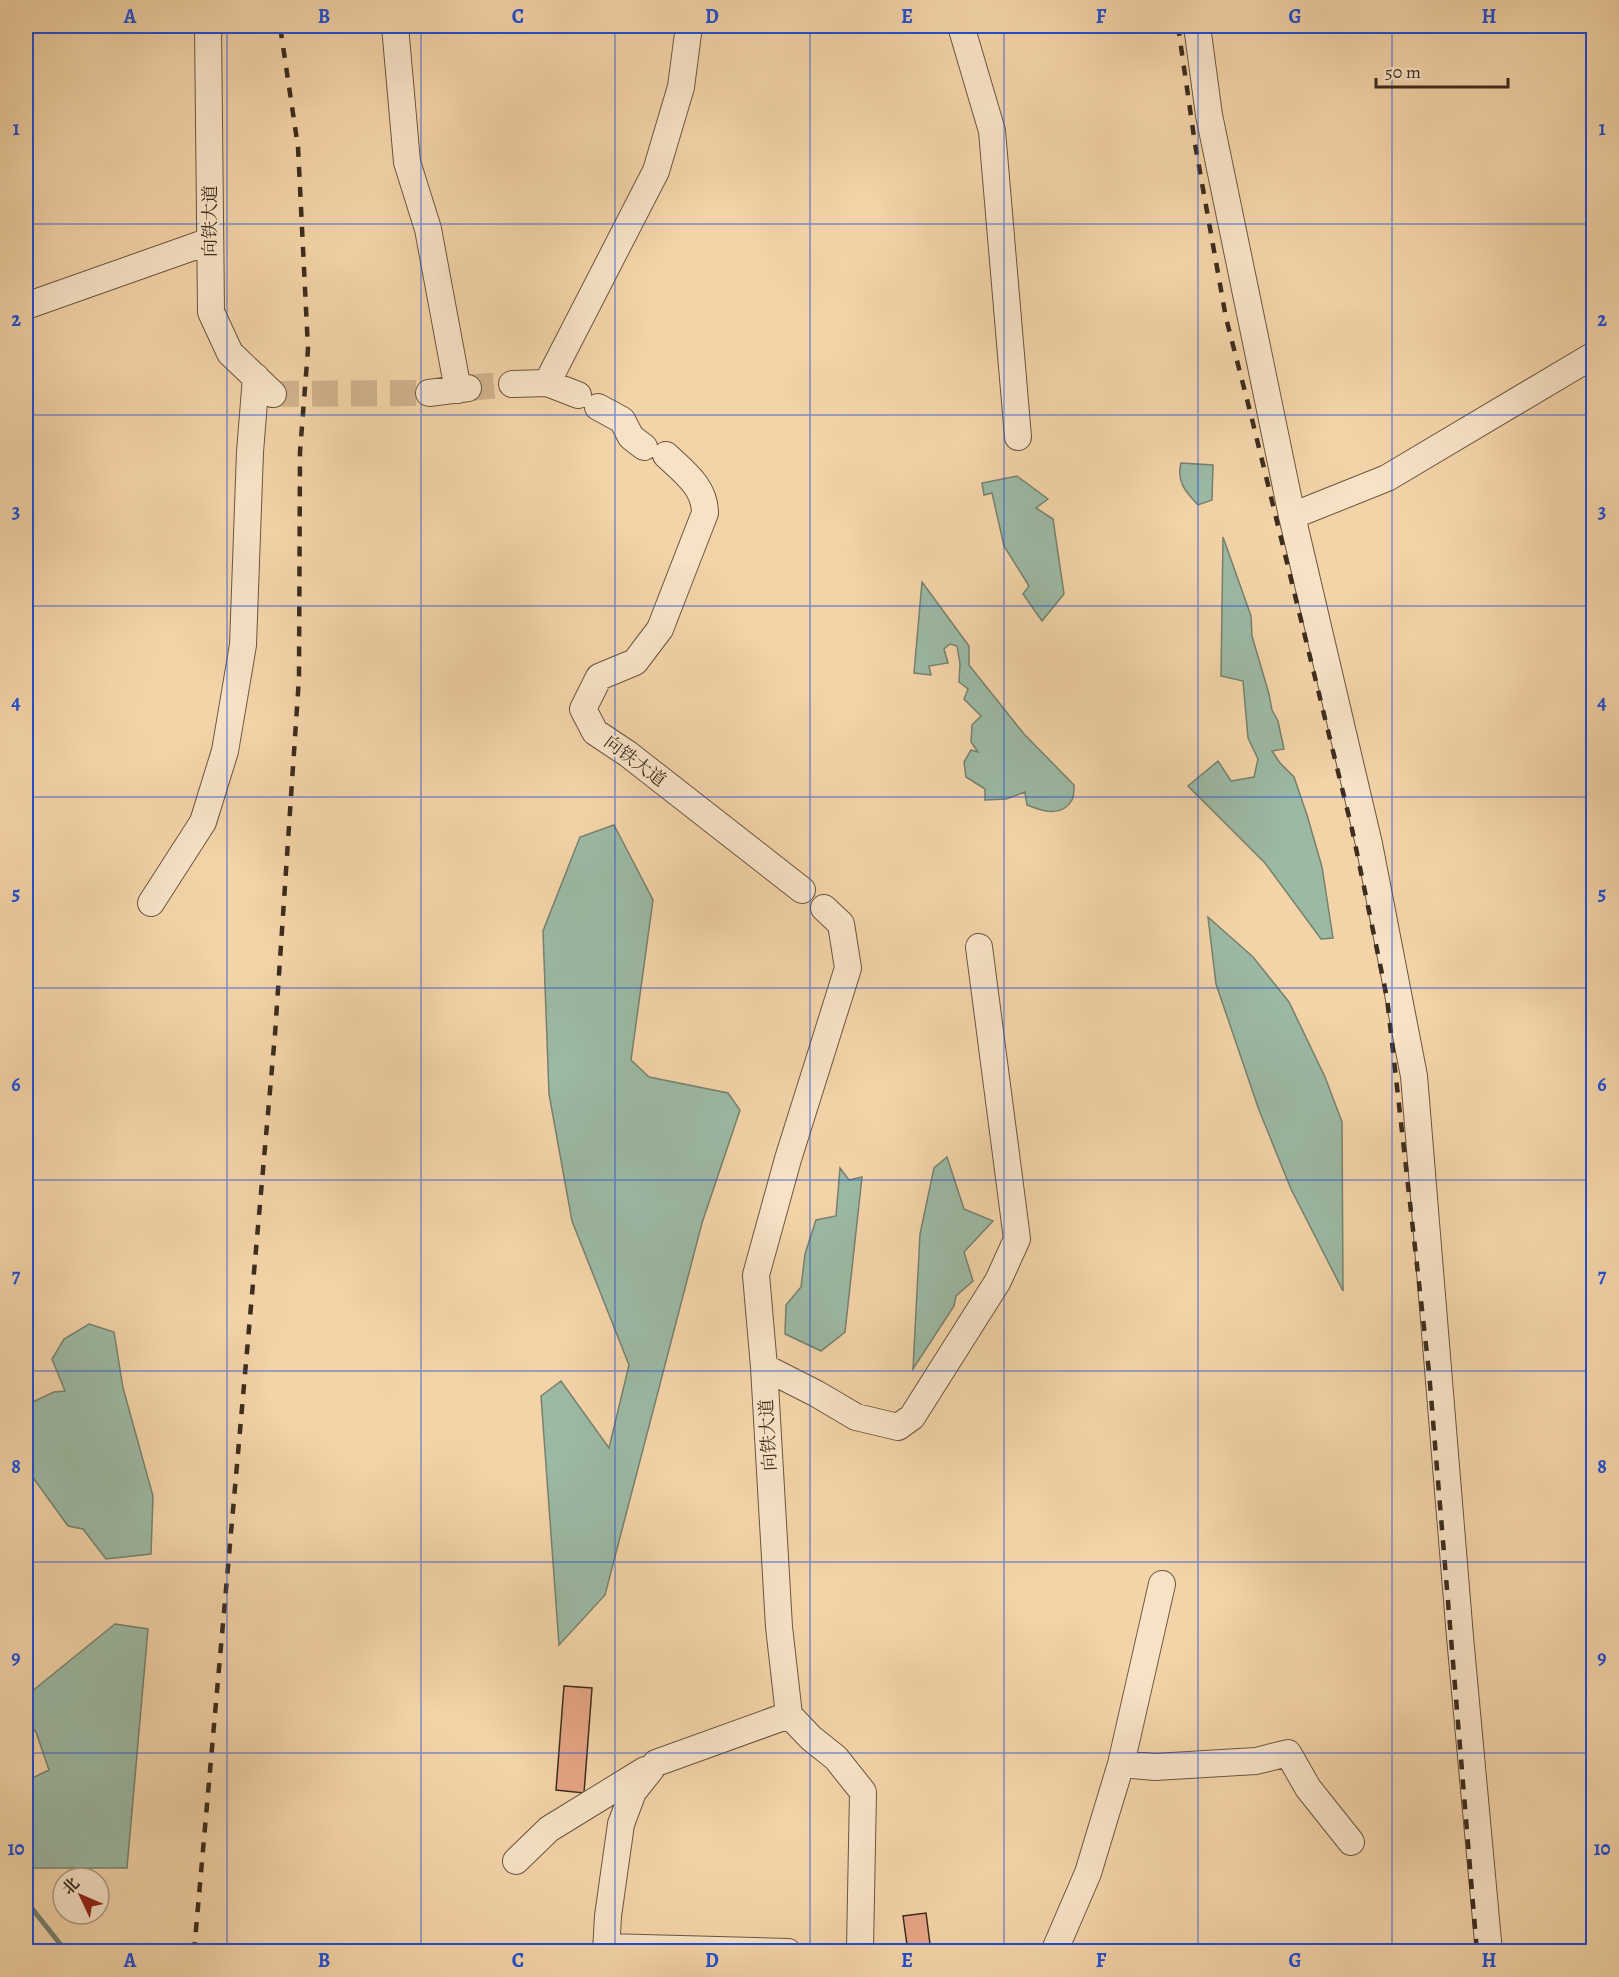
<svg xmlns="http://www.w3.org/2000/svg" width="1619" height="1977" viewBox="0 0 1619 1977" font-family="Alegreya,'Noto Serif SC',serif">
  <rect width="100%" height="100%" fill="#f3d3a8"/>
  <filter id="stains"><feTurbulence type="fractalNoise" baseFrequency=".00333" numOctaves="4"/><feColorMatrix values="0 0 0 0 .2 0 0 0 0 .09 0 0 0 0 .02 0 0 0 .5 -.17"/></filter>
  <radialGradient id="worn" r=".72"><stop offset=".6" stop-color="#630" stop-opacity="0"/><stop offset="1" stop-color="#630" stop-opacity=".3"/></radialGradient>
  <path fill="#9cb9a4" stroke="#76816e" stroke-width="1.5" d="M1181,463L1213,465L1212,500L1198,505C1186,492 1176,482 1181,463Z
    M1017,476L1048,499L1036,508L1053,519L1064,594L1042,621L1023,594L1029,586L1004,546L992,493L984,495L982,483Z
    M1223,537L1251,616L1252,636L1269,694L1272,710L1278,721L1284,749L1272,751L1280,763L1294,777L1307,815L1322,867L1333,938L1321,939L1265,863L1188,786L1218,761L1231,781L1254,777L1258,759L1248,738L1243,681L1221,676Z
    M922,582L969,646V665L1024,734L1074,785C1074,789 1074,796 1072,800C1062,818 1042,811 1027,805L1025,792L1006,799L985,800V789L966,777L964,762L971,750L978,752L971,742L972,725L981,716L964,699L968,689L959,682L960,664L957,646L950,644L944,649L948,663L929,666L931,675L914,673Z
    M614,825L653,900L631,1060L649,1077L728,1093L740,1110L702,1223L605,1595L559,1645L541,1396L561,1381L609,1448L629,1365L572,1221L549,1094L543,931L580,837Z
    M1208,917L1253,957L1289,1002L1325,1077L1342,1122L1343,1291L1291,1189L1259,1110L1216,984Z
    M947,1157L964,1209L993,1221L964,1252L973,1281L956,1296L954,1306L913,1369L920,1234L934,1168Z
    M840,1168L849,1180L862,1177L845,1332L821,1351L785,1334L786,1305L801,1287L805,1254L816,1220L836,1216Z
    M89,1324L114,1332L123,1388L153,1496L151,1554L106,1559L83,1529L68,1526L26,1468V1405L54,1392L65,1391L52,1359L64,1339Z
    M115,1624L148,1629L127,1868H27L26,1781L49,1770L36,1732L26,1719V1696Z"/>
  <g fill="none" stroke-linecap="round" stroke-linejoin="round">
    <path stroke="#76816e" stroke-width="5" d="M26,1901L61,1945"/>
  </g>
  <path fill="#e6a586" stroke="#3d2d1d" stroke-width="1.5" d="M564,1686L592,1688L584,1793L556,1790Z
    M926,1913L931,1952H908L903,1916Z"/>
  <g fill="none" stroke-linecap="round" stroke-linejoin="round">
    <path stroke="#cfb28c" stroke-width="26" stroke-dasharray="26 13" stroke-linecap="butt" d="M468,388L512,384
      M273,394L429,393"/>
    <g stroke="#6a5640" stroke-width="28">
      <path id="minor" d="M208,26L211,312L230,353L273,394
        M395,26L407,162L428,229L458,390
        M961,26L992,131L1018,437
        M1197,26L1209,115L1292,516L1369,844L1414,1076L1460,1637L1489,1952
        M26,306L210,241
        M547,383L656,171L681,87L689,26
        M512,384L547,383L578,395
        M429,393L468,388
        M598,407L622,420L631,437L644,447
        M666,455C684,472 705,487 705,513L660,629L635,662L599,677L583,709L595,732L628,754L802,890
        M1292,516L1387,478L1594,355
        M151,903L203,822L225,751L243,645L250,452L256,377
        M824,908L841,924L848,968L788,1159L756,1275L764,1367L779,1627L789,1715L811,1738L836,1758L863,1792L860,1948L862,1952
        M764,1367L817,1394L856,1417L898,1427L912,1417L998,1281L1017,1239L979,947
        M1121,1764L1162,1584
        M516,1861L549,1829L645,1770
        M606,1947L788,1952
        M606,1952L608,1916L621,1824L633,1792L656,1763L789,1715
        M1054,1952L1088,1873L1121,1764L1155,1767L1256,1761L1288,1753L1308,1788L1351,1842"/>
    </g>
    <use href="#minor" stroke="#f7e2c6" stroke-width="26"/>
    <path stroke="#3d2d1d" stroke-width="4.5" stroke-dasharray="10 10" stroke-linecap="butt" d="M1178,26L1195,144L1226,318L1251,415L1352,829L1387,998L1429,1372L1477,1952
      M194,1952L275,1034L299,678L300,452L308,349L298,147L280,26"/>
  </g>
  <path fill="none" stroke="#1d4ed8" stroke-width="1.5" stroke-opacity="0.55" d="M227,26V1952M421,26V1952M615,26V1952M810,26V1952M1004,26V1952M1198,26V1952M1392,26V1952M26,224H1594M26,415H1594M26,606H1594M26,797H1594M26,988H1594M26,1180H1594M26,1371H1594M26,1562H1594M26,1753H1594"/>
  <g text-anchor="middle" stroke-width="4.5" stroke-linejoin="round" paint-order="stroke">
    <g font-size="18" fill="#3d2d1d" stroke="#f7e2c6">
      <text transform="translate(210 221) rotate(-90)" y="6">向铁大道</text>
      <text transform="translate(635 761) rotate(37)" y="6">向铁大道</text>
      <text transform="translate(768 1435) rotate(-93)" y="6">向铁大道</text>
    </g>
  </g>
  <rect width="1619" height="1977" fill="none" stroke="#f3d3a8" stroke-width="66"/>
  <g transform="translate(81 1896) rotate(314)"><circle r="28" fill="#f7e2c6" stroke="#ad9a82" stroke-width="1.5"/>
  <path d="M0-4.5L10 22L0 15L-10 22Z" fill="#8f2418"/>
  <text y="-9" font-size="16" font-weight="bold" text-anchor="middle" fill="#3d2d1d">北</text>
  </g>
  <path d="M1376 78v9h132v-9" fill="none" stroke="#3d2d1d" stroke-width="3"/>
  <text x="1385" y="78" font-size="18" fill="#3d2d1d" stroke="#f7e2c6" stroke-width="4.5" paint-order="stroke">50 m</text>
  <rect x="33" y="33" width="1553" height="1911" fill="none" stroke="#1d4ed8" stroke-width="2"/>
  <g font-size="20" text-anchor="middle" font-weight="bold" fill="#1d4ed8">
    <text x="130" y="23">A</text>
    <text x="324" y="23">B</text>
    <text x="518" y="23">C</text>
    <text x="712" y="23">D</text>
    <text x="907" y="23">E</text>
    <text x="1101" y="23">F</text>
    <text x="1295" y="23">G</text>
    <text x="1489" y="23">H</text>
    <text x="16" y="135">1</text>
    <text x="1602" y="135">1</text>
    <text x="16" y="326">2</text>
    <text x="1602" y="326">2</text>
    <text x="16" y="518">3</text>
    <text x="1602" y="518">3</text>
    <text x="16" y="709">4</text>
    <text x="1602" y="709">4</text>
    <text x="16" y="900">5</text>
    <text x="1602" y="900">5</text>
    <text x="16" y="1091">6</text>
    <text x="1602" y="1091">6</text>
    <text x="16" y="1282">7</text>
    <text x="1602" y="1282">7</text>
    <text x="16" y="1473">8</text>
    <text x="1602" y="1473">8</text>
    <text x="16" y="1664">9</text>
    <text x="1602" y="1664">9</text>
    <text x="16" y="1855">10</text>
    <text x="1602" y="1855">10</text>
    <text x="130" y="1967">A</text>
    <text x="324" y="1967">B</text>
    <text x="518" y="1967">C</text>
    <text x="712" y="1967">D</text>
    <text x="907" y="1967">E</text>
    <text x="1101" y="1967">F</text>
    <text x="1295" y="1967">G</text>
    <text x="1489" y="1967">H</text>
  </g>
  <rect width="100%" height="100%" filter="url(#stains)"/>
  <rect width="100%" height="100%" fill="url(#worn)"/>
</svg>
